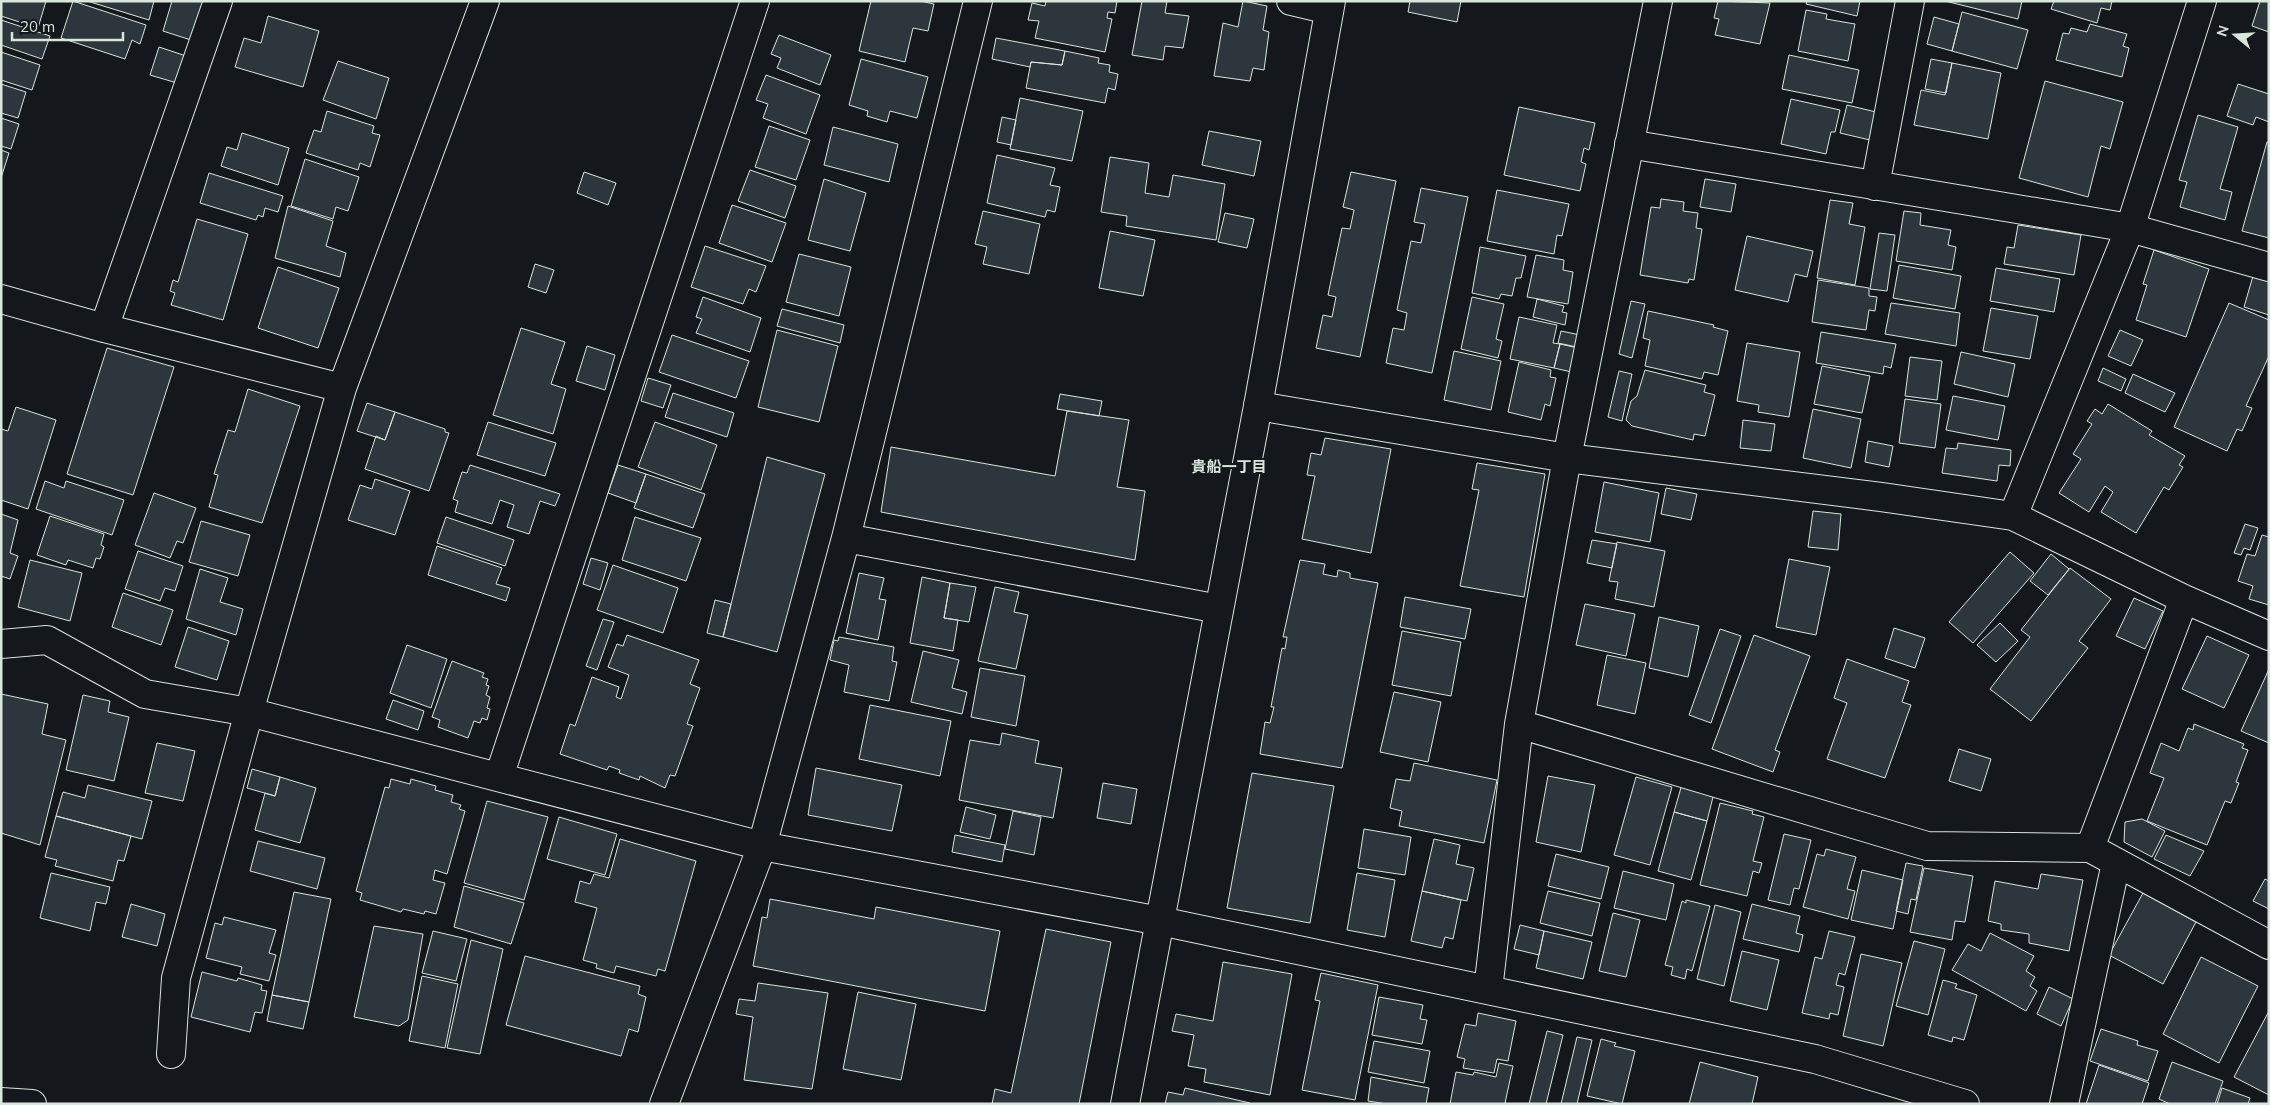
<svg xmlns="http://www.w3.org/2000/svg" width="2270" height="1105" viewBox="0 0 2270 1105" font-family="Mulish,'Noto Sans JP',sans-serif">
  <rect width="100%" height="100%" fill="#14181c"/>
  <path fill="#2c363c" stroke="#d8e6dc" d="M1,1H46L38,28L1,16Z
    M73,1L146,25L140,44L132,40L125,59L61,38Z
    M87,1H154L149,20Z
    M172,1H207L194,41L163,31Z
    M871,1H920L934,4L928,31L913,28L905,62L859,51Z
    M1046,1H1117L1115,13L1108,12L1107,18L1112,19L1105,52L1035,38L1039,21L1028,20L1032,3L1045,6Z
    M1142,1H1167L1165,13L1189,16L1183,48L1165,46L1163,60L1132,55Z
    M1243,1L1267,6L1263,30L1269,32L1264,70L1253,68L1250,81L1214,76L1223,23L1238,27Z
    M1410,1H1461L1457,22L1408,12Z
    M1718,1L1770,3L1760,44L1715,35L1719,19L1714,18Z
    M1807,1H1860L1857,16L1806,4Z
    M1945,1H2022L2018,19Z
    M2054,1H2112L2110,10L2101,8L2097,23L2051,9Z
    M2260,1H2269V32L2252,26Z
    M1806,10L1827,14L1826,19L1855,24L1848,61L1798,51Z
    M1962,12L2028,30L2017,69L1952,51Z
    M268,16L319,31L303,87L235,67L244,38L261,43Z
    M1934,17L1959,24L1952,51L1927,44Z
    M1,20L50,36L42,59L1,45Z
    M2090,24L2127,34L2123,46L2129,48L2122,77L2056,60L2063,33L2069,34L2071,28L2087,32Z
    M779,35L831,55L820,85L777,68L781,58L771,54Z
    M996,38L1065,51L1062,65L1031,62L1030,67L992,59Z
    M159,47L186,56L177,83L150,75Z
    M1065,51L1099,58L1098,63L1110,65L1109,72L1118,74L1115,90L1108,88L1105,103L1026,88L1031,62L1062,65Z
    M1,52L40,65L32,90L1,80Z
    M1789,55L1859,70L1852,103L1782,89Z
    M861,59L928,77L917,118L890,111L887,122L867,116L868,111L849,105Z
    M1931,59L1952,63L1946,93L1925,89Z
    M338,61L389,78L376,119L323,100Z
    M1952,63L2001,73L1988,139L1914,125L1921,90L1945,95Z
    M766,75L820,95L806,134L763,118L768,104L756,100Z
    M2045,81L2123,102L2110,149L2101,146L2088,197L2019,178Z
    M1,84L26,92L18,118L1,113Z
    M2238,84L2269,94V122L2256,117L2253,125L2227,116Z
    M1020,98L1083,111L1072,161L1010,149Z
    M1791,99L1840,110L1835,132H1831L1826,154L1781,144Z
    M1847,105L1876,112L1870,140L1840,133Z
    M1519,107L1595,123L1589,150L1584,148L1581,162L1586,164L1580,191L1504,175Z
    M327,111L374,126L372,133L380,135L370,167L360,163L358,170L306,153L314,130L321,132Z
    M2198,115L2238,127L2220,189L2232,192L2225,220L2180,207L2187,182L2179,180Z
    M1002,117L1016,120L1011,145L997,142Z
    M1,118L19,124L11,149L1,146Z
    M769,126L810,140L796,180L755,167Z
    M833,127L898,144L889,182L824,165Z
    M1209,131L1261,141L1254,176L1202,165Z
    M242,133L289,148L278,185L221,166L227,147L237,150Z
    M2267,142H2269V238L2242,231Z
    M1,150L9,153L1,178Z
    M997,155L1055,168L1050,185L1060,187L1055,212L1047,210L1045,217L987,203Z
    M1110,157L1149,163L1145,193L1169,197L1173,175L1225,184L1216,240L1126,226L1127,216L1101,212Z
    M305,159L359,177L348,211L336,207L333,219L291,206Z
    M750,170L796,186L785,218L738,201Z
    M584,172L616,183L608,205L577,193Z
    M1351,172L1396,181L1360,357L1316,348L1323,315L1332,317L1336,297L1328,295L1342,228L1350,229L1354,210L1343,207Z
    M209,173L283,196L278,212L265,208L263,217L258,215L256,220L200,203Z
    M824,179L866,193L850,251L808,240Z
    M1705,179L1736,184L1731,212L1700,207Z
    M1421,188L1468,197L1432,373L1386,363L1393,328L1404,330L1407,313L1397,310L1411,241L1421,243L1425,224L1414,222Z
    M1497,190L1569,204L1562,236L1557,235L1554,254L1487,241Z
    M1661,199L1684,202L1683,211L1698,213L1696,228L1702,229L1694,280L1689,279L1688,283L1640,275L1651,207L1660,208Z
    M1830,200L1853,203L1849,224L1865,227L1855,285L1817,278Z
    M732,205L786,223L772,262L719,243Z
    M288,206L333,221L326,246L346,253L340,277L275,258Z
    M983,211L1040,224L1029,274L983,264L987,247L975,244Z
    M1904,211L1921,213L1920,225L1951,230L1948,245L1956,247L1952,270L1896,261Z
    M1225,213L1254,219L1247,248L1218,242Z
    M197,219L248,234L223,320L171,305L175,293L170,291L173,280L178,282Z
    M2018,225L2081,235L2074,275L2004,264L2007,247L2014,248Z
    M1110,231L1155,240L1143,296L1099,288Z
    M1879,233L1895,235L1887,291L1870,289Z
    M1747,236L1813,251L1807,277L1795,274L1788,302L1735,290Z
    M705,246L766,266L756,292L749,289L743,304L691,287Z
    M1480,247L1526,256L1521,278H1516L1512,296L1501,294L1499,299L1472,293Z
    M2154,250L2209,269L2186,337L2136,320L2147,285L2143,284Z
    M799,254L851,267L839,316L786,302Z
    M1536,255L1564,260L1563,270L1573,272L1568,304L1527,297Z
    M535,264L554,270L546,293L528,287Z
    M1899,265L1961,276L1955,309L1893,298Z
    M278,267L339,288L318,348L258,328Z
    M1996,268L2060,279L2054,312L1990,301Z
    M2253,276L2269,281V315L2244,307Z
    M1818,280L1869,288V296L1877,297L1875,311L1869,310L1866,330L1812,322Z
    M703,297L761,318L750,352L696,333L702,319L696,317Z
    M1472,297L1504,304L1496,339L1502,341L1498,358L1461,349Z
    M1537,299L1564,306L1562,312L1567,313L1565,325L1533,317Z
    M1631,301L1645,304L1632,358L1619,354Z
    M1891,303L1960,313L1956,346L1885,334Z
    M2229,303L2269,320V356L2246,406L2252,408L2242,431L2237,429L2227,451L2174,427Z
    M1991,308L2038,316L2030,359L1983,351Z
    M782,309L844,325L840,343L777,326Z
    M1648,311L1714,325L1713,327L1728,331L1718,375L1704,372L1702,379L1645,366L1650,340L1643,338Z
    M1519,317L1557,325L1553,343L1560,344L1554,368L1510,359Z
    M521,328L565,342L551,384L566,389L553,434L493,415Z
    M777,330L838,346L819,422L758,407Z
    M2120,330L2143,340L2131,366L2108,356Z
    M1561,331L1580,335L1577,347L1558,343Z
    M1821,332L1896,344L1891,368L1884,366L1883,374L1816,363Z
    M672,335L749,361L736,398L659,372Z
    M1747,343L1800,352L1789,417L1758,412L1759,405L1737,401Z
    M1560,344L1582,349L1576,373L1554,368Z
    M587,346L615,355L605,390L576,381Z
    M107,348L174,367L133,495L67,474Z
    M1454,351L1501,361L1491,410L1444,400Z
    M1961,352L2015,364L2008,397L1954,384Z
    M1910,357L1942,361L1937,400L1905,396Z
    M1519,362L1551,370L1550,377L1556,378L1550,406L1545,404L1541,420L1508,412Z
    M1822,366L1870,376L1862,413L1814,404Z
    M2103,368L2126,379L2121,391L2098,381Z
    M1645,370L1706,385L1704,392L1715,395L1705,436L1694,434L1693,440L1632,426L1626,420L1631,401L1637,396Z
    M1619,371L1632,374L1622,421L1608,417Z
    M2133,374L2175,393L2165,412L2125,393Z
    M648,378L671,385L663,408L641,401Z
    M248,389L300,406L262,523L209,507L218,475L214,474L228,430L235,432Z
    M673,393L734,413L727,437L665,417Z
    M1060,394L1102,401L1099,416L1057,409Z
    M1953,396L2005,406L1998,440L1946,430Z
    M1905,399L1941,404L1935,448L1899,443Z
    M367,403L395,412L385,440L357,431Z
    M2108,404L2152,431L2149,435L2185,456L2179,465L2183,467L2169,490L2164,487L2136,533L2101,512L2113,492L2105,486L2089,512L2059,493L2081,459L2073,454L2092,424L2087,421L2095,409L2102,414Z
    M16,407L56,420L28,509L1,500V429L8,431Z
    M1813,409L1861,419L1851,468L1803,458Z
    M1067,411L1129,420L1117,487L1145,491L1135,560L881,512L891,447L1055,476Z
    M395,412L445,429V432L449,433L429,491L365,469L376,436L385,440Z
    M1743,420L1775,424L1771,451L1740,448Z
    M488,422L556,443L545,476L477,455Z
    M655,422L717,445L701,490L638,467Z
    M1325,438L1391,449L1371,553L1302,539L1315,476L1307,475L1311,453L1321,455Z
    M1868,441L1893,446L1889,467L1865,462Z
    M1958,443L2011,450L2010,466L1999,465L1997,481L1942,473L1946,448L1957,449Z
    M767,457L825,474L777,652L723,637Z
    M1477,463L1545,474L1524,597L1460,586L1479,490L1472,489Z
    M470,465L560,494L555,506L540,501L529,534L507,527L514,505L500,500L492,524L455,512L458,501L453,499L462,472L467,473Z
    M618,465L646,474L636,503L608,493Z
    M646,474L705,494L693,528L634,508Z
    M375,479L410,491L395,535L348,520L360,485L372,489Z
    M45,481L64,488L66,481L124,500L112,535L36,509Z
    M1604,482L1659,493L1650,542L1595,532Z
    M1666,488L1697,494L1691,520L1661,514Z
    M154,493L196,508L183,543L177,541L170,558L135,545Z
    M1813,511L1841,514L1838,550L1808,547Z
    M1,514L18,520L10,553L18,556L10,579L1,576Z
    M50,516L104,534L101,545L104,547L100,559L96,558L93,568L68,560L66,565L37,555Z
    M446,517L514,540L505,566L437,543Z
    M635,517L701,538L686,581L622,560Z
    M201,521L250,535L238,576L189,562Z
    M2245,524L2258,528L2250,550L2244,548L2241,555L2234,553Z
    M2262,535L2269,537V605L2249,599L2253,586L2238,581L2247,554L2255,556Z
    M1592,540L1617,544L1612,568L1587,563Z
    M1617,542L1665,551L1654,607L1615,599L1618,582L1609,581Z
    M437,546L502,568L496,584L510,588L506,601L428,575Z
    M138,551L183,566L175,591L165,588L160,601L125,589Z
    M2010,552L2034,573L1973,643L1949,622Z
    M2051,554L2069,569L2048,595L2030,581Z
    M591,558L608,563L600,590L583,584Z
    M1789,559L1830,567L1816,635L1776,627Z
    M30,560L82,573L70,621L18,607Z
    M1300,560L1325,564L1323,574L1337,577L1338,570L1350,573V578L1378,583L1342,768L1260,754L1265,722L1270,723L1274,707H1271L1282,648L1285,649L1287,637H1283Z
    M613,565L678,588L663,633L597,610Z
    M2070,568L2111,599L2079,641L2088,648L2031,721L1990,689L2030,637L2021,630Z
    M200,569L228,578L220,602L243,609L236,635L186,619Z
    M859,573L884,578L879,599L886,600L878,640L846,633Z
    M922,577L950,583L944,618L958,620L953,651L910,643Z
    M950,583L976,587L969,622L944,618Z
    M995,587L1019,592L1014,612L1028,615L1016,669L978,661Z
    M123,593L173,610L161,645L112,627Z
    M1405,597L1471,609L1465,639L1400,627Z
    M2134,598L2163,611L2145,649L2116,636Z
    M715,600L731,604L723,637L707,633Z
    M1585,604L1635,614L1626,656L1576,645Z
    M1659,617L1699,626L1688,677L1649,668Z
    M603,619L614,622L597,670L586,666Z
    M2000,623L2018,641L1996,662L1977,645Z
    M188,627L229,641L217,680L175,667Z
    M1894,628L1925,638L1915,668L1885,658Z
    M1720,629L1741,636L1711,723L1689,715Z
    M1402,631L1461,642L1451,696L1392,685Z
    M627,635L699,660L690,684L700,688L687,724L693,726L675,776L670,775L665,788L640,776L639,780L619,773L620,770L609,766L607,770L560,754L570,724L575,726L592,677L619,687L616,697L621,699L629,675L608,667L617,644L623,646Z
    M1754,635L1810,656L1775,750L1780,752L1773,772L1712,749Z
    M2207,636L2249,655L2224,708L2182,689Z
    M839,637L894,647L892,661L897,662L889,701L844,692L849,665L830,660L834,640L838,641Z
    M407,645L447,659L431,708L390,693Z
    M923,651L959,660L952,688L967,692L962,714L911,702Z
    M1607,655L1646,663L1635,714L1597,705Z
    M1847,659L1909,681L1902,702L1911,705L1885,778L1827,759L1847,703L1834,698Z
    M452,661L484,673L482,677L488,679L486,685L489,686L486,695L490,697L487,708L490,709L487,720L482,718L480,723L474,721L468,738L438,727L440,720L432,717Z
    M980,668L1025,676L1016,726L971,717Z
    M2269,669V743L2241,731Z
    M1394,692L1441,702L1428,762L1380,752Z
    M1,694L48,704L42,734L66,740L40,845L1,833Z
    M83,695L110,701L108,712L129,717L114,781L66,770Z
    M393,700L424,711L418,730L386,719Z
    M870,705L951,721L940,776L859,759Z
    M2194,724L2244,744L2242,748L2248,750L2236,782L2239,783L2231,803L2225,801L2207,845L2147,821L2164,778L2150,773L2161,743L2179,751L2188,728L2193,730Z
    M1002,733L1039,741L1035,763L1062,768L1053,818L959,800L970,740L1000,745Z
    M157,743L195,751L183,801L145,793Z
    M1959,749L1991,759L1981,791L1949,781Z
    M1414,763L1497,780L1484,843L1399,826L1402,811L1390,808L1396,779L1410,781Z
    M816,768L902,785L892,831L808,815Z
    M252,769L280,777L275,796L247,788Z
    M1252,773L1334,786L1310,923L1227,908Z
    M1548,776L1595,785L1581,852L1536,842Z
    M280,777L316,788L300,843L255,830L265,793L275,796Z
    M1636,777L1672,787L1650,865L1614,855Z
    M391,779L410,784L411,779L436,786L435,790L453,795L451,802L461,805L459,809L465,811L447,874L435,870L433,880L445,883L436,914L425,911L424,914L403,909L401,912L360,900L362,893L356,891L385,787L389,788Z
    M1103,783L1137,789L1131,824L1097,818Z
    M1682,784L1714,793L1707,821L1674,812Z
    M88,785L152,801L142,839L56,816L63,792L85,798Z
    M487,801L548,817L524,900L464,883Z
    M1720,803L1753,811L1752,814L1764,817L1753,861L1762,863L1759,873L1753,871L1747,896L1700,885Z
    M966,807L996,815L990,839L960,832Z
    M1013,811L1041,817L1034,855L1005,849Z
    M1674,812L1707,821L1691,880L1658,871Z
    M56,816L131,836L124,861L118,860L113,881L55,866L57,860L45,857Z
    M559,817L617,834L605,875L547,859Z
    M2142,819L2165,831L2152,857L2124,842L2125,822Z
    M1364,829L1411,837L1405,875L1358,868Z
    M1784,834L1811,840L1799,889L1794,888L1790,905L1768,900Z
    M955,835L1005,845L1002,862L952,852Z
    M2166,835L2204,851L2190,876L2154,859Z
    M620,839L696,861L665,971L658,969L656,976L616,966L614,973L596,968L597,964L583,960L597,908L575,902L580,881L590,884L594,874L609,878Z
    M1434,839L1460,845L1456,864L1474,868L1467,901L1422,891Z
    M258,841L325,858L317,889L250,871Z
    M1826,849L1856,857L1847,889L1855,891L1848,919L1803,907L1817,854L1824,856Z
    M1556,854L1609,867L1601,899L1548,886Z
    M1906,863L1923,866L1916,900L1911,899L1908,914L1896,911Z
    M1924,868L1973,876L1965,922L1955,921L1952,940L1910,932Z
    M1862,870L1903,880L1893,929L1851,920Z
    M1623,871L1674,884L1666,920L1614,908Z
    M51,873L110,887L106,904L96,902L90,931L40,918Z
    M1357,873L1395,880L1385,937L1347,930Z
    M2041,874L2083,880L2069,951L2029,943V934L2001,930V924L1988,921L1995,881L2038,889Z
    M2265,879L2269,881V909L2253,901Z
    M464,886L524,903L511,944L454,927Z
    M1422,891L1461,900L1453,939L1445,937L1442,948L1411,941Z
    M1548,891L1600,903L1592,936L1540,923Z
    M294,892L331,899L309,1002L272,995Z
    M2143,893L2196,922L2163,984L2109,955Z
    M770,899L874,919L876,907L1000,931L985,1011L753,966L762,917L767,918Z
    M1686,900L1710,906L1692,971L1687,969L1685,979L1671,975L1673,967L1665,965L1682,901L1686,903Z
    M131,904L165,914L157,946L122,937Z
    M1752,904L1800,916L1796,933L1803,935L1799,952L1743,939Z
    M1715,905L1741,912L1724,986L1697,979Z
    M1613,913L1640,920L1626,977L1599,971Z
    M224,917L276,930L269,953L276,955L269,981L240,974L242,967L206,958L215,923L222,925Z
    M1520,925L1544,931L1539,955L1514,949Z
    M374,926L423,934L408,1020L399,1026L354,1017Z
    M1046,929L1111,942L1079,1104H992L995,1089L1011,1093Z
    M433,931L467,939L456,981L422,973Z
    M1544,931L1592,942L1583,979L1536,968Z
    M1829,931L1855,937L1845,975L1839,973L1836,985L1844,987L1838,1015L1830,1013L1829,1019L1802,1013L1815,957L1822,959Z
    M1990,933L2034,956L2026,971L2035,977L2030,986L2037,991L2026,1011L1952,970L1968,944L1981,951Z
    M471,940L503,949L480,1054L447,1048Z
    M1914,941L1945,949L1928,1015L1896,1006Z
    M1742,951L1779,960L1767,1010L1730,1001Z
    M1861,954L1902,963L1883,1046L1843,1036Z
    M525,956L640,986L638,994L646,997L638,1032L629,1029L621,1056L506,1025Z
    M2201,957L2258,986L2219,1063L2163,1034Z
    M1223,962L1292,974L1270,1095L1204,1082L1206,1069L1188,1066L1194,1035L1172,1031L1176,1014L1213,1021Z
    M202,972L237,981L238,978L262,985L261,990L267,991L262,1013L255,1012L250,1032L191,1017Z
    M1321,973L1378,985L1355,1100L1302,1090L1320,1001L1315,1000Z
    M422,976L458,984L445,1048L409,1041Z
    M1943,980L1957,984L1955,988L1977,995L1964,1040L1953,1037L1952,1042L1928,1035Z
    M758,983L828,993L812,1089L744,1080L753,1017L736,1014L739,999L755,1001Z
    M2049,987L2073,999L2061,1026L2037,1014Z
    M858,992L916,1004L901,1080L843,1069Z
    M272,995L309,1002L303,1029L267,1021Z
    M1379,997L1423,1005L1420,1019L1427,1020L1422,1044L1372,1035Z
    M2269,1011V1095L2234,1077Z
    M1478,1013L1516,1021L1508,1061L1497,1059L1494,1073L1463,1068L1465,1059L1457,1057L1465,1024L1476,1026Z
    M2101,1029L2138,1041L2137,1045L2158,1051L2148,1081L2090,1061Z
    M1547,1031L1563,1035L1546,1104H1529Z
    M1577,1037L1592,1040L1577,1104H1561Z
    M1601,1039L1616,1043L1614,1046L1635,1051L1622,1104L1587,1096Z
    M1374,1041L1430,1051L1424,1083L1368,1072Z
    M1700,1062L1758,1077L1752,1104H1689Z
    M2172,1062L2223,1081L2215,1104H2170L2159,1099Z
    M1499,1063L1513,1066L1505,1103L1511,1104H1450L1456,1072L1473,1075L1474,1072L1496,1077Z
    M2099,1065L2149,1083L2142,1104H2086Z
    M1371,1077L1429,1088L1426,1104H1387L1368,1101Z
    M1185,1088L1250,1103L1249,1104H1165L1168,1092L1183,1095Z
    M2222,1088L2250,1098L2248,1104H2217Z"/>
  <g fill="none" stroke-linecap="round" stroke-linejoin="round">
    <g stroke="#d8e6dc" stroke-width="30">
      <path id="street" d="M1291,1L1329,10
        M1629,144L2130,228L2269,267
        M1875,186L1910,1
        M1,299L104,328L342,388
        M104,328L218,1
        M1258,406L1567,458L1881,497L2013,516L2184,599L2269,636
        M2013,516L2130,228L2202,1
        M846,538L1219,609
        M1,644L47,640L145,694L249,712L762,846L1160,921L1815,1059L1965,1104
        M1519,724L1927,846L2090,848L2269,945
        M499,777L755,1
        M2090,848L2184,599
        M1488,990L1519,724L1567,458L1658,1
        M171,1054L176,978L249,712L342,388L485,1
        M664,1104L762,846L846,538L978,1
        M2064,1104L2116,863"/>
    </g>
    <g stroke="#d8e6dc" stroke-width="30">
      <path id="secondary" d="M1125,1104L1258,406L1331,1"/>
    </g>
    <g stroke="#d8e6dc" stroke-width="30">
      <path id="highway" d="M1,1102L32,1104"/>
    </g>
    <use href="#street" stroke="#14181c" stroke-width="28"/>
    <use href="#secondary" stroke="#14181c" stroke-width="28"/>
    <use href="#highway" stroke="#14181c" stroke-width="28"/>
  </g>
  <g text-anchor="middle" stroke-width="4" stroke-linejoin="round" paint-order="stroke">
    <g font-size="15" font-weight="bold" fill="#d8e6dc" stroke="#14181c">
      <text x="1229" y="472">貴船一丁目</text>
    </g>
  </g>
  <rect width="2270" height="1105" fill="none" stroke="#d8e6dc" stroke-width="5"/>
  <g transform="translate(2235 35) rotate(288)" stroke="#14181c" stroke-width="4" paint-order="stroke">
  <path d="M0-4L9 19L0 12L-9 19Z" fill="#d8e6dc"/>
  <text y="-8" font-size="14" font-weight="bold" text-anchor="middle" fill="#d8e6dc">N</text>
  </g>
  <path d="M12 32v8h111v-8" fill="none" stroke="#d8e6dc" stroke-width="2.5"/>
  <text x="20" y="32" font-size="15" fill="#d8e6dc" stroke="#14181c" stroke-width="4" paint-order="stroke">20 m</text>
</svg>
